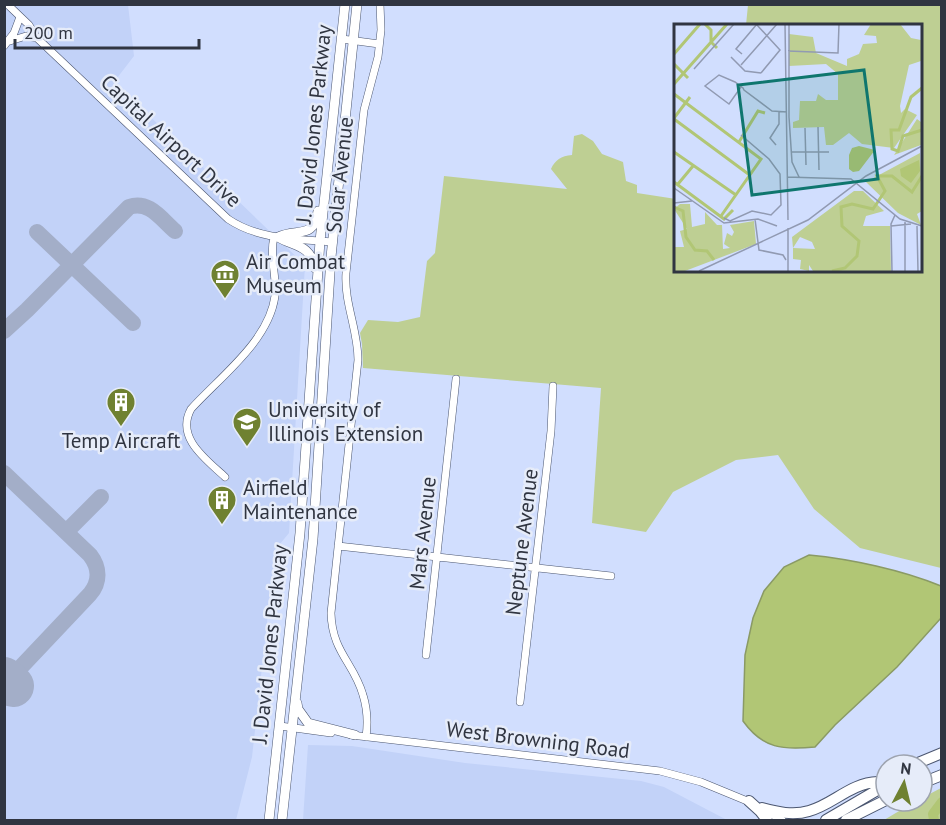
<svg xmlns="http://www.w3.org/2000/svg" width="946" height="825" viewBox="0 0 946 825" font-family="'PT Sans',sans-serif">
  <rect width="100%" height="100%" fill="#d1defe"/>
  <path fill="#c2d2f8" d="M5,5H128L134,56L114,82L305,265L289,533L275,550L252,757L236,820H5Z
    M308,745L352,746L465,763L641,781L664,787L727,820H303Z"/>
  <path fill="#becf93" d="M748,5H941V568L860,548L814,509L778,455L736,460L673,492L646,532L592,523L601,388L363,368L362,344L360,333L368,320L398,322L420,317L427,261L435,253L444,176L567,189L551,169C555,160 561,156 572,155L574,136L582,134L593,141L602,154L623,162L626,181L637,185V193L676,199V270H920V26L746,25Z
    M941,788V820H884L916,801H922V798Z"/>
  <path fill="#b1c675" stroke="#8a9a65" stroke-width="1.5" d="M809,555C851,559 902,570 941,586V618L897,667L835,725L815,747C783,750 763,749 743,721L745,655L753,618L764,591L784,567Z"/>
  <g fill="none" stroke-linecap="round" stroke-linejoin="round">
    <path stroke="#b1c675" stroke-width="10" d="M934,820L933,814L942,802"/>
    <path stroke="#a3aec8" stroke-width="16" d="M37,232L133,323
      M4,331L27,310L129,207C149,200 161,219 175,231
      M4,473L90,555C100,568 100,582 90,594L4,685
      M66,532L101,497"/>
    <path stroke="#a3aec8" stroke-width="42" d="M4,678L13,686"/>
    <g stroke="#4b5670" stroke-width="8">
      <path id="minor" d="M7,4L29,25L37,38L228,219C259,240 297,239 333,242
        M342,39L379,44
        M10,41L26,36L37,38
        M4,46L14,33L20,17
        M225,477C207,460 175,438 191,409C220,377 269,341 275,296C277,275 269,257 274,237
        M338,546L611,576
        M426,655L456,379
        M520,702L551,431L553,386
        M280,726L331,733
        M351,735L660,771L701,782L752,803
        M366,737C368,723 367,708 363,695C354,663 332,652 331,613L358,360C358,330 344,303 346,273L364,110L378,57L381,30L380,4
        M769,813L782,820"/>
    </g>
    <g stroke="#4b5670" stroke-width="10">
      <path id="major" d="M278,237C297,228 314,240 318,211
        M278,237C295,247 310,244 315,268
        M297,703L298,709L308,723L355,735
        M269,820L300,533L320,241L345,4
        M282,820L313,539L331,257L357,4"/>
    </g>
    <g stroke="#4b5670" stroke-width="12">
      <path id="highway" d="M913,765L942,753
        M922,783L942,775
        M749,801L760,811L767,820
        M762,808C777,812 793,816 809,811C834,804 850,783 878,782
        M826,820L886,785
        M846,820L886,800"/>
    </g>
    <use href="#minor" stroke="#fff" stroke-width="7"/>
    <use href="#major" stroke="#fff" stroke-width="9"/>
    <use href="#highway" stroke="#fff" stroke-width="10"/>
  </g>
  <defs>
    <g id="museum-pin" transform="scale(1.5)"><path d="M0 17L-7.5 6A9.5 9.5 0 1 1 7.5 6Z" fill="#6f8131" stroke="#e6ecf9"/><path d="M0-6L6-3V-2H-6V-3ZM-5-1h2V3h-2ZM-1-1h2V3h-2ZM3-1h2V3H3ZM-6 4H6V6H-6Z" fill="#fff"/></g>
    <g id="building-pin" transform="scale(1.5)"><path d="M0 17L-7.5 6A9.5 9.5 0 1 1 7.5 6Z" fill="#6f8131" stroke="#e6ecf9"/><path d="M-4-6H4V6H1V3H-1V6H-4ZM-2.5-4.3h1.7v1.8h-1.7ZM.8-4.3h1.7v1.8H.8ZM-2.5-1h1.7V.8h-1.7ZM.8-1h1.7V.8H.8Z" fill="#fff"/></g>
    <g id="university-pin" transform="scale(1.5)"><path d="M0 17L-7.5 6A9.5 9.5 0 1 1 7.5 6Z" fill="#6f8131" stroke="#e6ecf9"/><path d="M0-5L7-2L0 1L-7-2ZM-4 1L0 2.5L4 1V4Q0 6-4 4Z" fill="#fff"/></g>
  </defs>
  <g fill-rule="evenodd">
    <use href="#museum-pin" x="225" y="274"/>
    <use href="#building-pin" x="121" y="402"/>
    <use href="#university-pin" x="247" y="422"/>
    <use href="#building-pin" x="222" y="500"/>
  </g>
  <g text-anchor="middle" stroke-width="5" stroke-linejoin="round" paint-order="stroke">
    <g font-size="21" fill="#303541" stroke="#e6ecf9">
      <text transform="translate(314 124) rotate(-84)" y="7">J. David Jones Parkway</text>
      <text transform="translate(171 141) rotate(43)" y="7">Capital Airport Drive</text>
      <text transform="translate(340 175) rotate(-84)" y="7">Solar Avenue</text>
      <text transform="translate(423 533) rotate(-84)" y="7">Mars Avenue</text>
      <text transform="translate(522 542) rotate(-83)" y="7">Neptune Avenue</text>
      <text transform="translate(270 644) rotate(-84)" y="7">J. David Jones Parkway</text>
      <text transform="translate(538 740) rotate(7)" y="7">West Browning Road</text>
    </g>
    <g font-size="21" fill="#303541" stroke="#e6ecf9" text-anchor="start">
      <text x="246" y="269">Air Combat<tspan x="246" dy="24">Museum</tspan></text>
      <text x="268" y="417">University of<tspan x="268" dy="24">Illinois Extension</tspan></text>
      <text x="121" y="448" text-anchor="middle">Temp Aircraft</text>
      <text x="243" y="495">Airfield<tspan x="243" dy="24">Maintenance</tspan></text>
    </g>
  </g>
  <g transform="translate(674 24)">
    <rect width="248" height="248" fill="#d1defe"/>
    <path d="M197,0H226L237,14L247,16V37L235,41L226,82L227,89L231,85L243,91L220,124L188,120L175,109L159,121H152L150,103L119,104V98L125,96L126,77H142L144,70L152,76H164V50L152,40L115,42V10L139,13L142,29L173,42V35L185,30L189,20L203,19L202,12L190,11ZM243,95L247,98V121L220,131ZM246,129L248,187L243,190L247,201L224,189L192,158ZM180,167H189L210,187L192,192L189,202H216L217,247H139L135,241V247L126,245L127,236L119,235V224L141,225L138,218L126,213L119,224L118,213ZM6,180H16L18,203L31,200V188L43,201H48L49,225L56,224L50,220L53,209L58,212L60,208L56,201L80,197L82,220L11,247H0V223H10L6,207L13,205L0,185Z" fill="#becf93"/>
    <path d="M185,122L201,126L185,147L179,148L175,145V131L178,124ZM245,136L246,147L237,159L227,152L226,145Z" fill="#b1c675"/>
    <path fill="none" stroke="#b1c675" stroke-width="3" d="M31,0L37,6V18L43,24M0,30L26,0M0,40L14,54M0,60L53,0M248,64L237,73L225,106H217L218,125L224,127L229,112L248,106M0,70L87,135L47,192M0,94L16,73M0,95L77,152M65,118L84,87L91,89M0,128L62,171M0,158L50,195L59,186M4,160L19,142M0,183L9,187L12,213L21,226L33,227L40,236M158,247L171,244L183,232L185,217L168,202L167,183L178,180L199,185L211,167L203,152H218L238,168L248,152"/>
    <path fill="none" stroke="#919ab2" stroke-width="1.5" d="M111,0L114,196M115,0V93L118,138L125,153M83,1L106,26L87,49M114,27L164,29L165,0M68,30L62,25L83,0M57,33L71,47L87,49M67,41L103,0M20,45L60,0M67,63L55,80L31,62L45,51L61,58L69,64L70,66L98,87L113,88M144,103L145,146M131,104L132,141M102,121L96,114L105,100V88M118,128H155M113,153L177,155L226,195L248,202M0,164L50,199L84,195L103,202M0,179L18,177M50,194L56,197L78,187L97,191L107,181L106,150L95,135L67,111M81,195L85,226L109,231L112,236M231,198V247M217,202L237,200M243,202L244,247M114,204V247M25,247L134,196L192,152L248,122M218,247L217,200L221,191"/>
    <path fill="#0f766e" fill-opacity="0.15" stroke="#0f766e" stroke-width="3" d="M190,46L204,155L78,171L64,61Z"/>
    <rect width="248" height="248" fill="none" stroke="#303541" stroke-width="3"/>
  </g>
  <rect width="946" height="825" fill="none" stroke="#303541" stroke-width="12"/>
  <g transform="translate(904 783) rotate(7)"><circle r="28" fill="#e6ecf9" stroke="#9da3af" stroke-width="1.5"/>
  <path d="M0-4.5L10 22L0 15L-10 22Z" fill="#6f8131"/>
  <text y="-9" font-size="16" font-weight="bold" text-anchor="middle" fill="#303541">N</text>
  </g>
  <path d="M15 39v9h184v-9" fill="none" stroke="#303541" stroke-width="3"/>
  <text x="24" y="39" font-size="18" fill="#303541" stroke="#e6ecf9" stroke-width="4.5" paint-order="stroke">200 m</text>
</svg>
